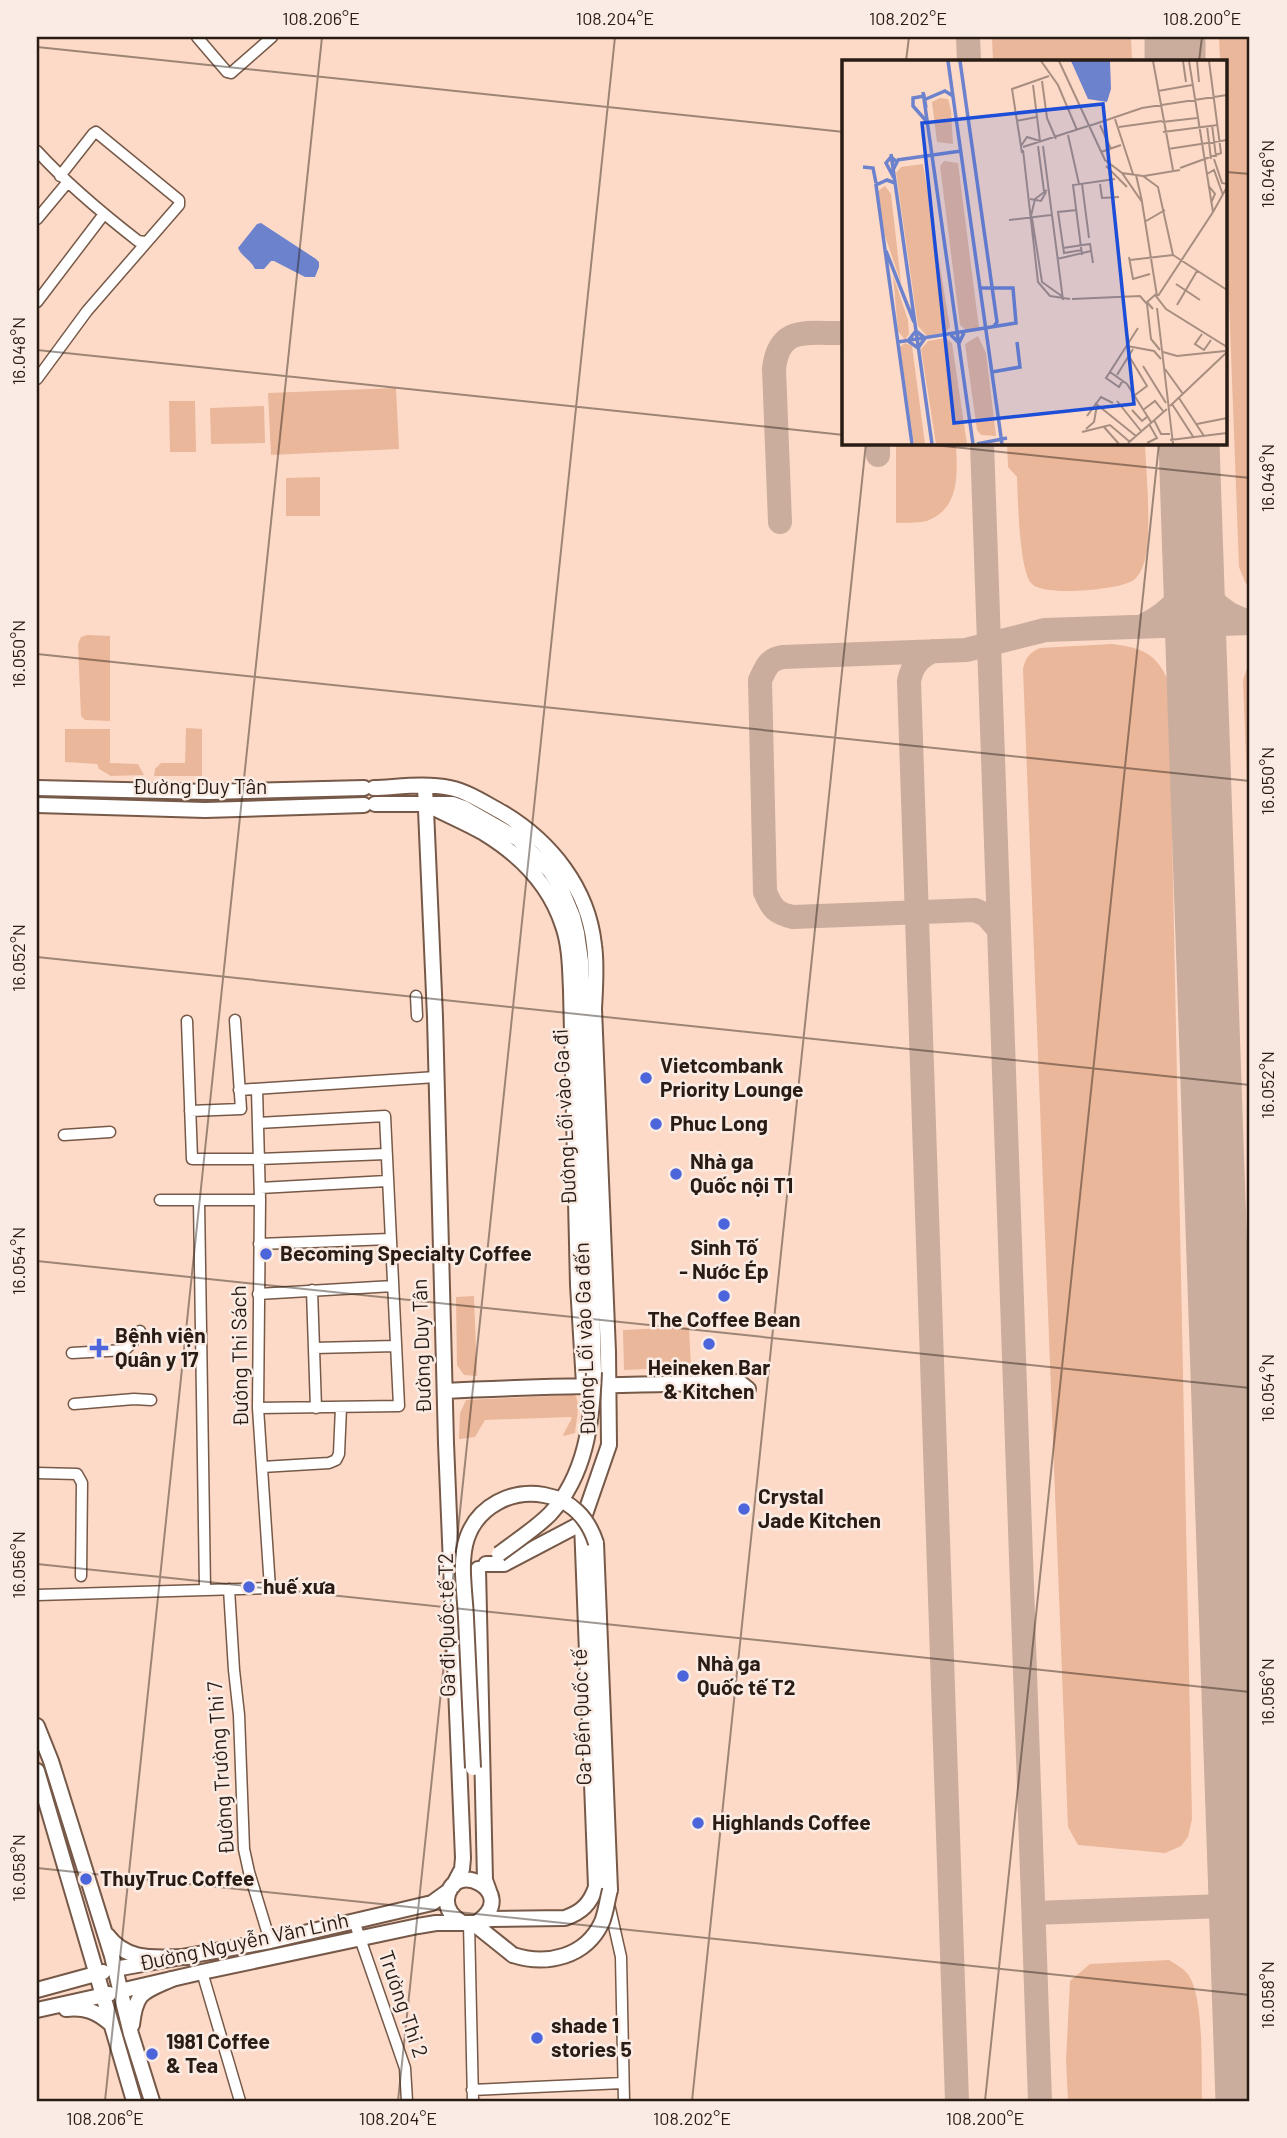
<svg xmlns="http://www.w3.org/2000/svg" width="1287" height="2138" viewBox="0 0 1287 2138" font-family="Barlow,sans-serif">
  <rect width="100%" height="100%" fill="#fddac7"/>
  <path fill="#eab79a" d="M992,37H1131L1132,61H993Z
    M1219,37H1250V588L1245,582L1239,567L1226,219V61H1220Z
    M396,388L399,449L271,455L268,393Z
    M169,401H195L196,452H170Z
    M264,406L265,443L211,444L210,408Z
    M896,443H956C957,471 961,507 929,520C920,524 906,522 896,523Z
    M1007,443H1145C1146,472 1153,541 1143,566C1141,572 1136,580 1130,582C1114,590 1041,597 1031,583C1019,568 1018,499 1017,477L1008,467Z
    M320,477V516H286V478Z
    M87,635L110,636V721L85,720L81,716L78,644L81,637Z
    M1112,644C1142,648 1157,653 1169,683L1192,1819L1188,1837L1181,1846L1165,1853L1078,1845L1068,1827L1023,669C1026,657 1029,653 1040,648Z
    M1250,659V863L1243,680Z
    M186,728L202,729V776H154L155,769L161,763H185Z
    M65,729H110V763L138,764L144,775L111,776L99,769L97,764L65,762Z
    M474,1296L477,1376L464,1375L457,1365L456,1297Z
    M689,1327L691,1367L624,1370L623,1330Z
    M575,1395C581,1405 576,1421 575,1433L564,1436L563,1435L572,1418L570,1417L485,1420L475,1437L459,1439L460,1413L466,1400Z
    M1169,1960C1175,1964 1183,1968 1187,1973C1205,1995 1201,2071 1202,2101H1068L1066,2060L1070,1981L1090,1964Z"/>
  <path fill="#6d82cd" d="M261,223L316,259L319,262V267L315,277H305L274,261H271L264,269H255C251,260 242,257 238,248L257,224Z"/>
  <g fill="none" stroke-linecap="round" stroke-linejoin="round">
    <path stroke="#cbad9d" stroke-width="24" d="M968,37L969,61
      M878,443V455
      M982,443L1040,2101
      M780,522L774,369C779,324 809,334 844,333
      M1193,557C1202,591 1214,612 1250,622
      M1143,626C1176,609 1186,594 1193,557
      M933,651C919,657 912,666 909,681L957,2101
      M999,930L986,915L975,910L793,917C775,913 772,908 765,892L760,680C766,668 768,659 783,657L966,650L1045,630L1250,623
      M1034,1913L1250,1905"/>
    <path stroke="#cbad9d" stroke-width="61" d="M1175,37V61
      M1189,443L1246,2101"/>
    <g stroke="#765948" stroke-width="13">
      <path id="street" d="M197,37L227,72L231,73L272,37
        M37,151C68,185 102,213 138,241L145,242
        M37,219L67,183
        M37,302L104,214
        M37,379L87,311L179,205V200L96,132L93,134L60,176
        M416,996L417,1016
        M187,1021L192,1159H259L386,1154
        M239,1090L436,1077
        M190,1111L241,1109L235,1020
        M258,1123L385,1116L399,1406L258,1408
        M64,1135L110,1132
        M260,1188L387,1181
        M160,1200H260
        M199,1201L205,1589
        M259,1244L390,1239
        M312,1290L316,1408
        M258,1294L393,1286
        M314,1348L396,1346
        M72,1353L125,1350L137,1338L140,1331
        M74,1404L134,1399L151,1400
        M262,1467L329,1463L336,1460L339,1454L341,1407
        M37,1473L77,1474L82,1483L81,1576
        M229,1589L234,1670L239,1715L244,1849L249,1872L270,1941
        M37,1595L270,1588L258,1408L260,1200L257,1089
        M609,1904L621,1957L624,2101
        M354,1921L405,2068L407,2101
        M469,1923L473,2101
        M202,1972L240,2101
        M472,2090L623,2083"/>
    </g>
    <g stroke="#765948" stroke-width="18">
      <path id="secondary" d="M425,787L435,1017L446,1443L463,1858L462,1869L453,1886
        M37,788L209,792L364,788
        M375,804H453L464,808L518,839L550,871L561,888L573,917L577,933L581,961L582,1030L586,1074L594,1372
        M426,804C445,814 465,822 484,833C520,855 550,885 563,926C570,946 570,969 571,990L578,1285L584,1384
        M37,805L205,810L364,805
        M445,1391C543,1386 641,1385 739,1382L748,1389
        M596,1543L610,1890
        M486,1564H504L582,1523
        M478,1569L485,1880L489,1891
        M461,1922C453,1917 446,1910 447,1899C452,1857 519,1892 479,1921
        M473,1923L513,1955
        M115,1969L270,1941L432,1903L450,1890
        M120,1991L202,1972L418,1926L436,1923H473L491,1919L565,1918C582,1912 590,1904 596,1887L582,1523L609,1445L608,1352L594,1009C595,988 597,966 594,945C588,888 551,842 503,813C486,804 469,792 450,788C426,783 399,787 374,788"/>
    </g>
    <g stroke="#765948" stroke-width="18">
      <path id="primary" d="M37,1726L51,1761L112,1956L131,2034L152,2101
        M37,1771L134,2101
        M107,1935C128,1963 156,1957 188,1957
        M37,1990L103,1972
        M66,2009C85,2007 96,2011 111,2024
        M37,2010L109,1994
        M132,2025C136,1991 143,1992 172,1979"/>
    </g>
    <use href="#street" stroke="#fff" stroke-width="10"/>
    <use href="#secondary" stroke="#fff" stroke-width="14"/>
    <use href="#primary" stroke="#fff" stroke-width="14"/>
    <g stroke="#765948" stroke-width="18" stroke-linecap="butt">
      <path id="secondary-bridge" d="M499,1554C516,1541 535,1529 550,1514C586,1475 592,1422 594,1372
        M473,1768C471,1718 468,1668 466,1618C465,1593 459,1562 467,1538C478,1506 512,1489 544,1495C571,1500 588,1518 596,1543
        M513,1955C547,1966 586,1957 602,1922C606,1912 607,1901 610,1890"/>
    </g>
    <use href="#secondary-bridge" stroke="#fff" stroke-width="14"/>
  </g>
  <path fill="none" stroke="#281c15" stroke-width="2" stroke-opacity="0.45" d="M37,47L844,132M906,61L909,37M1199,61L1202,37M1226,172L1250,174M37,350L844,435M915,443L1250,478M37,654L1250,781M37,957L1250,1085M37,1261L1250,1388M37,1564L1250,1692M37,1868L1250,1995M105,2101L322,37M398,2101L615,37M692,2101L866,443M985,2101L1159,443"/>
  <g fill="#4d65da" stroke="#faece4" stroke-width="2.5">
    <circle cx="646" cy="1078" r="7"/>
    <circle cx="656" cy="1124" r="7"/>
    <circle cx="676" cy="1174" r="7"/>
    <circle cx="724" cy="1224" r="7"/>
    <circle cx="266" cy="1254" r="7"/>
    <circle cx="724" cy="1296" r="7"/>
    <circle cx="709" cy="1344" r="7"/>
    <path d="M95.5 1337.5h7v7h7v7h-7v7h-7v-7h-7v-7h7z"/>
    <circle cx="744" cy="1509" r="7"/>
    <circle cx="249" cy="1587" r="7"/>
    <circle cx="683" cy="1676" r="7"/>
    <circle cx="698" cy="1823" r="7"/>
    <circle cx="86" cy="1879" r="7"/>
    <circle cx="537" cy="2038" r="7"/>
    <circle cx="152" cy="2054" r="7"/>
  </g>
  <g text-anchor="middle" stroke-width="5" stroke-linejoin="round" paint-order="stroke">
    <g font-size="21" fill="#281c15" stroke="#faece4">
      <text x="200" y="794">Đường Duy Tân</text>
      <text transform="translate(565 1117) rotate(-93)" y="7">Đường Lối vào Ga đi</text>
      <text transform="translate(585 1339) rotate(-92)" y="7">Đường Lối vào Ga đến</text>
      <text transform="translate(422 1346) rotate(-92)" y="7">Đường Duy Tân</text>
      <text transform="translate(240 1356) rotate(-91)" y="7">Đường Thi Sách</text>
      <text transform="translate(447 1625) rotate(-91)" y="7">Ga đi Quốc tế T2</text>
      <text transform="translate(582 1717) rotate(-92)" y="7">Ga Đến Quốc tế</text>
      <text transform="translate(221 1768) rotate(-94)" y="7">Đường Trường Thi 7</text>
      <text transform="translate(244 1942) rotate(-12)" y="7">Đường Nguyễn Văn Linh</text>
      <text transform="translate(403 2004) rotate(71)" y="7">Trường Thi 2</text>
    </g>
    <g font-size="21" font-weight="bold" fill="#281c15" stroke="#faece4" text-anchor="start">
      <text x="660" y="1073">Vietcombank<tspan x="660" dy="24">Priority Lounge</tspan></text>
      <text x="670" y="1131">Phuc Long</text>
      <text x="690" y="1169">Nhà ga<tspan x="690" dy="24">Quốc nội T1</tspan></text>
      <text x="724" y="1255" text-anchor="middle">Sinh Tố<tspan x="724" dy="24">- Nước Ép</tspan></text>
      <text x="280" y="1261">Becoming Specialty Coffee</text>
      <text x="724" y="1327" text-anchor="middle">The Coffee Bean</text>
      <text x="115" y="1343">Bệnh viện<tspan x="115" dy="24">Quân y 17</tspan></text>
      <text x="709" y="1375" text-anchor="middle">Heineken Bar<tspan x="709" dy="24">&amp; Kitchen</tspan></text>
      <text x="758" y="1504">Crystal<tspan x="758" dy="24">Jade Kitchen</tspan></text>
      <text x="263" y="1594">huế xưa</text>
      <text x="697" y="1671">Nhà ga<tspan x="697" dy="24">Quốc tế T2</tspan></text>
      <text x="712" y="1830">Highlands Coffee</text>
      <text x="100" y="1886">ThuyTruc Coffee</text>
      <text x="551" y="2033">shade 1<tspan x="551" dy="24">stories 5</tspan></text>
      <text x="166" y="2049">1981 Coffee<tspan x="166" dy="24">&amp; Tea</tspan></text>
    </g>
  </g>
  <g transform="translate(842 60)">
    <rect width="385" height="385" fill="#fddac7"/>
    <path d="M98,38L106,39L109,50L111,84L95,82L90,42ZM102,101L116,103L137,268L124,270L118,265L98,106ZM81,104L108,267L104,272L85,276L76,266L54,113L59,107ZM43,126L49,134L59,223L43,176L36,131ZM51,215L66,260L67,274L63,280L56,271ZM136,276L144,293L154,376L139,375L135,370L123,284ZM103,278L110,283L125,384H94L79,289L86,281ZM63,283L70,286L83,384H72L58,287Z" fill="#eab79a"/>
    <path d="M229,1H268L269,29L265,42L246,39Z" fill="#6d82cd"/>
    <path fill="none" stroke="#6d82cd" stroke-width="3.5" d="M106,1L160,384M118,1L155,262L152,266M81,32L131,384M84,39L103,31L111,36M84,48L82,36L71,38V46L86,63M49,94L90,384M55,100L119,91M21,107L31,108L34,123M51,110L55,102L49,97L44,103L52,118M53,123L45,120L34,125L70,384M44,191L72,262M74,271L83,278L76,288L66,281ZM109,275L117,283L122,273M56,282L174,263L171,228H139M150,312L178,307L175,282M135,384L165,378"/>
    <path fill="none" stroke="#a88e80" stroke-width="2" d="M199,1L216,25L235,70M217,1L263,100L280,113L300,142L315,236M311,1L331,110M341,1L344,22M355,1L357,22M200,21L205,58L214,79M191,25L198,81M316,31L350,25M273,59L291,114M174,61L195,57M320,62L355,58M258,65L269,89M370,65L374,97M247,66L300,48L385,35M365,66L369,99M277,67L320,61M321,72L376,65M226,75L237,124M179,86L185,77L198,81M196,86L202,131M201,86L221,240M181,87L246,66M326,89L385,80M181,90L196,222L208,236L228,239M259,92L279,85M180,93L170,29L207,16M372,99L380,123L385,124M264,106L285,127M338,108L379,93L367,1M280,113L301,116L316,127L331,195L385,230M365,114L372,110L381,135M294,115L300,141M302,116L338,110M240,124L247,178M258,124L260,138L277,137M366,125L373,134L369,143M188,139L199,141L204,132M235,150L216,152L222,193L240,190M371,152L385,127M189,156L193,139L205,130M190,158L200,222L221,237M167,160L209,155M304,161L323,150M221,188L248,184L251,203M240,195L231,125L273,119M287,197L291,219L308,214M215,199L249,191M288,200L331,195M334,224L358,240M316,236L371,152L347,1M230,239L298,236L305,244L309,279L318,290M335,245L355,211M315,248L331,384M311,249L305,242L313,235L324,249L385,287M360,274L353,284L362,290L369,280M285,286L312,291L319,299M321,292L335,296L383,291M287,296L305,326L293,335M301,306L324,343M323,309L341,334M268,312L285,324L309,362M275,315L291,289M281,320L277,327L264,318L296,268M337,338L362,376M275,341L299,371M253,343L294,376M330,344L352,378M328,346L385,292M290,350L300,361L305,357M301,350L313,341L321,351M245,356L259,337L271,343M312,360L319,374H328M355,364L385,358M262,367L277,384M244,369L252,362L255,345M240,372L268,365L288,382M328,380L385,373M286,383L325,349M305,383L315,378L307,364"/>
    <path fill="#1d4ed8" fill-opacity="0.15" stroke="#1d4ed8" stroke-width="3.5" d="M261,44L292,344L112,363L80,63Z"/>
    <rect width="385" height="385" fill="none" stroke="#281c15" stroke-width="3.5"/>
  </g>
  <rect width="1287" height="2138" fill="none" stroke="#faece4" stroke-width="77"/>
  <rect x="38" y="38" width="1210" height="2062" fill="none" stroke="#281c15" stroke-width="2.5"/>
  <g font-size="18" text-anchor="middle" fill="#281c15">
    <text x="321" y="25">108.206°E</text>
    <text x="615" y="25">108.204°E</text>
    <text x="908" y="25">108.202°E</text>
    <text x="1202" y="25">108.200°E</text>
    <text transform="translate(1268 174) rotate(-90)" y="6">16.046°N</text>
    <text transform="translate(19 351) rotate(-90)" y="6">16.048°N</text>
    <text transform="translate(1268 478) rotate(-90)" y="6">16.048°N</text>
    <text transform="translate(19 654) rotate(-90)" y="6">16.050°N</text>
    <text transform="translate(1268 781) rotate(-90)" y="6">16.050°N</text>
    <text transform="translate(19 958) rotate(-90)" y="6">16.052°N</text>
    <text transform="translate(1268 1085) rotate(-90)" y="6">16.052°N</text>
    <text transform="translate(19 1261) rotate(-90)" y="6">16.054°N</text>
    <text transform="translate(1268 1388) rotate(-90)" y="6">16.054°N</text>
    <text transform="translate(19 1565) rotate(-90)" y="6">16.056°N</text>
    <text transform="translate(1268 1692) rotate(-90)" y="6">16.056°N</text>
    <text transform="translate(19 1868) rotate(-90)" y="6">16.058°N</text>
    <text transform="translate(1268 1995) rotate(-90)" y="6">16.058°N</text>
    <text x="105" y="2125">108.206°E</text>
    <text x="398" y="2125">108.204°E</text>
    <text x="692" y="2125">108.202°E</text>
    <text x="985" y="2125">108.200°E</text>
  </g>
</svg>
